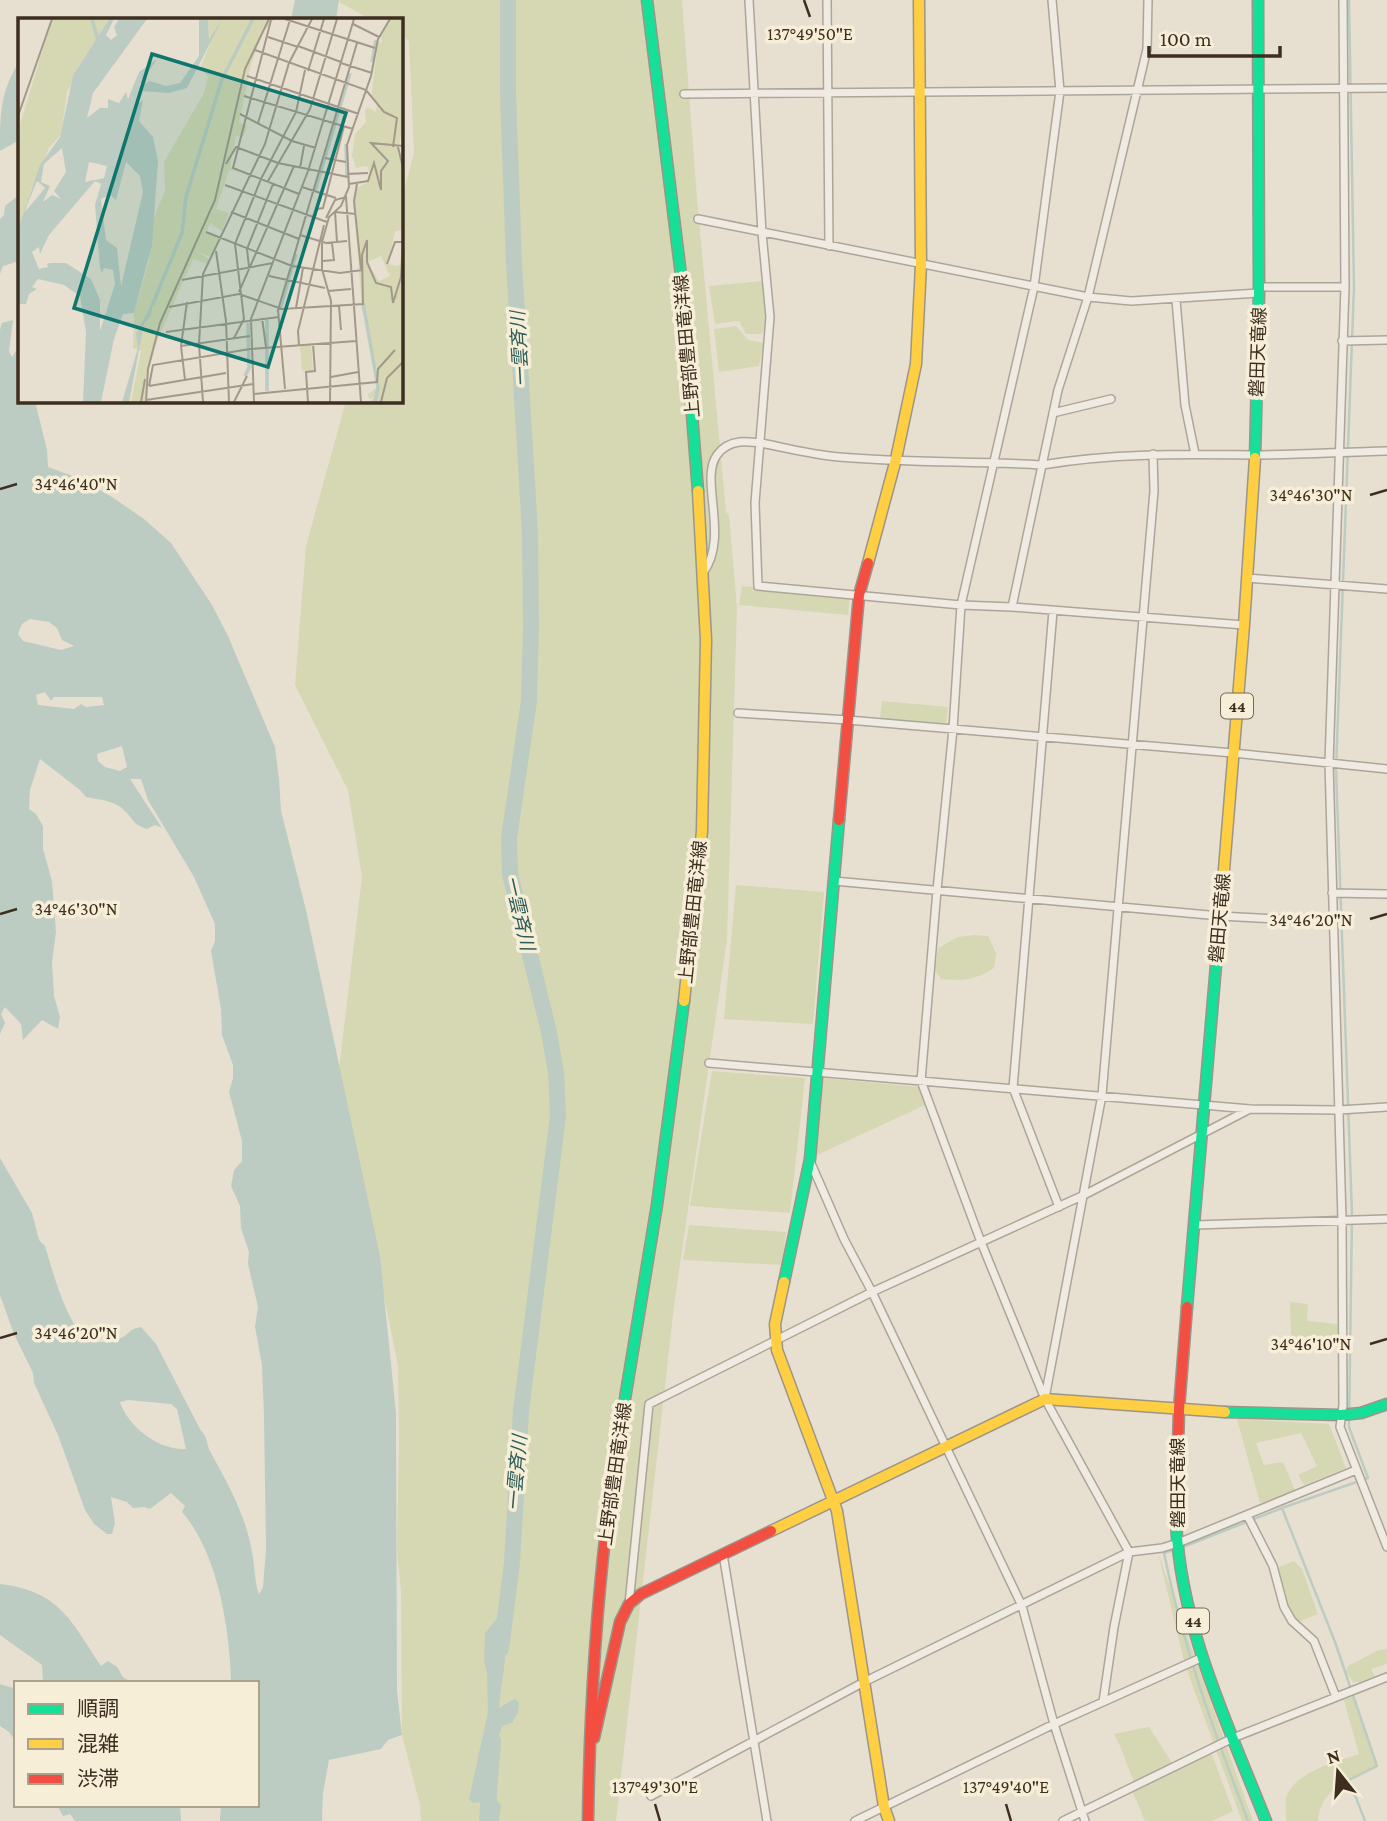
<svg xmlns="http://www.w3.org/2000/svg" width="1387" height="1821" viewBox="0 0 1387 1821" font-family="'Crimson Pro','Noto Sans JP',serif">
  <rect width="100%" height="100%" fill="#e7e0d1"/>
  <path fill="#d6d7b3" d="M340,0H682L697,199L726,512L729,515L737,608L727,940L674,1306L616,1821H421L420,1805L402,1735L401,1591L397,1551L399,1443L398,1366L339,1069L362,877L348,790L295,685L306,546L346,401H401V202L414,153L409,41L401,36V19H370L339,2Z
    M763,281L770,311L762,334H746L739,321L715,324L709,286Z
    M736,326L748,340L764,343L759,366L719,372L714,329Z
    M742,586L850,594L848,615L739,605Z
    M882,701L948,707L946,725L880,719Z
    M736,885L824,892L813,1024L724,1019Z
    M974,935L988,936L996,953L994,968C975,980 964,981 941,979L935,970L938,948L958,937Z
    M712,1071L805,1078L790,1213L690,1206Z
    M823,1078L919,1087L925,1105L817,1155Z
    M689,1225L786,1232L782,1265L683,1260Z
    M1290,1302L1308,1304L1307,1321L1338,1324L1336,1341L1291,1336Z
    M1237,1419L1329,1424L1346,1468L1304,1485L1298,1475L1317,1466L1301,1433L1256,1443L1264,1465L1283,1462L1297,1495L1260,1503Z
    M1158,1553L1253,1821H1242L1185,1665Z
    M1294,1561L1302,1569L1318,1614L1298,1622L1289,1616L1279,1576V1567Z
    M1387,1649V1664L1371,1669L1375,1676L1361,1682H1353L1346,1672L1348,1666L1379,1650Z
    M1354,1696L1377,1766C1350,1778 1321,1788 1318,1821H1286C1286,1814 1285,1805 1286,1799C1291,1773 1338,1761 1359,1754L1344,1700Z
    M1149,1727L1172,1763L1144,1780L1210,1749L1233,1811L1212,1821H1145L1131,1788L1135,1785L1120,1746L1114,1734Z"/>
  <path fill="#bcccc2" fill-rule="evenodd" d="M295,0H339L336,19H291Z
    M19,62V136L16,142L0,151C0,115 0,92 19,62Z
    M19,195V261L3,266L0,274V219L4,215L5,206Z
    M13,320L9,351L12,357L19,346V401H35L47,450L48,467L81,479L112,497L144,519L171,543L212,605L228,636L275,747L279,779L281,811L306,910L380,1256L396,1413L397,1691L402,1735L388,1740L381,1749L329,1760L323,1793L322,1821H220L221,1805H257V1683H231C230,1630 218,1553 182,1512L185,1506L171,1493L150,1509L144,1507L133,1508L127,1502L111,1497L115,1523L112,1534H107L94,1524L85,1510L58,1435L34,1383L33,1373L14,1334L0,1295V1158L32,1213L39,1240L45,1246C52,1268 69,1338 95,1342C101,1343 118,1340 123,1337C132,1332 127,1330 141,1327L156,1344L200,1429C210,1441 205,1442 211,1453C228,1484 244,1512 251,1547C255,1563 254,1581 259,1595L263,1587L266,1549L264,1416L262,1365L255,1327L258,1307L248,1264L249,1252L241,1228L240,1206L231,1186L234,1170L242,1161V1141L229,1092L233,1078V1065L222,1035L221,1009L211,951L215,941V924L194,877L148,800L141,779H130L162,828L155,825L147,829C131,823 136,822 125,811C114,800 100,800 86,797L80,790L40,759L30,790L29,809L36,814L43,826V849L52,881L56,932L52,962L54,996L60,1017L58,1029L42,1020L23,1040L21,1024L5,1007L1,1014L5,1023L0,1034V330L2,323ZM30,619L49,622L57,628L62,640L74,646L61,650L23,641L18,634L22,624ZM45,692L51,701L54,697H102L104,705L86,707L81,704L74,709L38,705L36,695ZM122,746L127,767L120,771L105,767L98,761L97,754ZM128,1400L171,1404L177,1409L186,1449C160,1451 128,1427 120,1402Z
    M0,1584C60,1591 71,1621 101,1666L108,1661L117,1667L123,1677L132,1683H43L42,1665L0,1635Z
    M498,1617C514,1635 500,1684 499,1708L514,1699L519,1702L518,1712L512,1723L502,1726L483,1786L501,1805L499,1821H481L483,1809L480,1802L473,1803L469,1799L488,1712L487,1673L484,1661L485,1633Z
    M0,1684L16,1689V1742L9,1732L0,1726Z
    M57,1805H180L181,1821H75L70,1814L63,1816Z"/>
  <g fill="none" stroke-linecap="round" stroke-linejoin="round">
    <path stroke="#bcccc2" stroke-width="2.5" d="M1282,1508L1335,1642L1377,1766L1349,1780L1365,1821
      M1183,1547L1282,1508L1368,1478L1349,1427L1352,1214L1336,769L1354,287L1349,0
      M1177,1549L1164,1553C1183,1648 1214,1731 1248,1821"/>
    <path stroke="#bcccc2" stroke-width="16" d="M501,1649L512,1563L521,1411L558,1116L556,1073L549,1032L510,874L509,838L529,701L531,626L530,533L514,263L508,95V0
      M487,1821L493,1741"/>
    <g stroke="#ada599" stroke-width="10">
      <path id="street" d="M749,0L762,233L770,317L755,503L758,586L961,605L1012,607L1244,625
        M827,0L829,246
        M1052,0L1060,91L1034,287L961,605L953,729L937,890L921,1081L981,1242L1045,1399L1129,1552L1114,1627L1103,1702
        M1343,0L1345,287L1329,763L1342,1220L1343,1405L1340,1427L1387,1547
        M684,94L1387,88
        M698,219L1088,297L1131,301L1259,293
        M1259,287H1345
        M1176,300L1185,405L1195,454
        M1342,341L1387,340
        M1053,413L1111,399
        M703,573C730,537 699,479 717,455C729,438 749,441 766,444C790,449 815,455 839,457C907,463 974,461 1042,465C1111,453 1181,454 1252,455C1297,455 1342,452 1387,451
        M1247,578L1387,589
        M1012,607L1058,390L1088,297L1147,49L1148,0
        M1053,611L1013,1088L1059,1207
        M738,713L848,720L1233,753L1387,769
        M834,881L1220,916L1333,922
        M1332,893L1387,894
        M709,1063L1250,1109L1339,1110L1387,1107
        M810,1161L844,1239L872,1292L1022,1606L1054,1724L1085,1821
        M1195,1225L1387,1219
        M1045,1398L1102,1095L1154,491L1153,454
        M1247,1515L1273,1566L1284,1607L1292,1621L1314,1641L1336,1697
        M723,1554L767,1821
        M629,1604L649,1404L872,1292L1084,1195L1250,1109
        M651,1796L864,1682L1129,1552L1162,1548L1178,1543L1356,1470
        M855,1821L1054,1724L1203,1657
        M1063,1821L1233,1738L1387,1677"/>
    </g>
    <g stroke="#9c958a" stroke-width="13">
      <path id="fast" d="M647,0L681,275L698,491
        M1255,458L1259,293L1258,0
        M784,1282L810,1159L839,820
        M1187,1307L1222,894
        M1225,1412L1341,1415L1361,1413L1387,1404
        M621,1423L657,1205L684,1001
        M1176,1521C1180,1626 1228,1725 1266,1821"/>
    </g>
    <g stroke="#9c958a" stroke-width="13">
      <path id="slow" d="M868,563L896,459L916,364L921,265L919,0
        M1222,894L1244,625L1255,458
        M684,1001L702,831L706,640L698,491
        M784,1282L775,1324L777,1350L837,1511L884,1807L889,1821
        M771,1531L1045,1399L1225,1412"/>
    </g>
    <g stroke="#9c958a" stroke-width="13">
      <path id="jam" d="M839,820L859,595L868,563
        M1176,1521L1179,1409L1187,1307
        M594,1738L620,1622L629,1604L641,1594L771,1531
        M588,1821C590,1688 599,1555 621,1423"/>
    </g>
    <use href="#street" stroke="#efebe3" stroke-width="7"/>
    <use href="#fast" stroke="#16e098" stroke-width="10"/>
    <use href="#slow" stroke="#ffcf43" stroke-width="10"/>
    <use href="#jam" stroke="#f24e42" stroke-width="10"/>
  </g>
  <path fill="none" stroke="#3d2e20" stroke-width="2.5" d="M804,0L810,17M0,489L17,484M1370,495L1387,490M0,914L17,909M1370,919L1387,914M0,1338L17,1333M1370,1344L1387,1339M655,1804L660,1821M1006,1804L1011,1821"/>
  <g text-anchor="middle" stroke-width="7" stroke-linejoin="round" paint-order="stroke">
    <g fill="#f7eed8" stroke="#756857" stroke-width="2">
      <rect x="1221" y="693.5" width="32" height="25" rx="5"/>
      <rect x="1177" y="1608.5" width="32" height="25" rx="5"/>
    </g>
    <g font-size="16" font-weight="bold" fill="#3d2e20">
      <text x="1237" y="712">44</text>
      <text x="1193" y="1627">44</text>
    </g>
    <g font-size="18" fill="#3d2e20" stroke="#f7eed8">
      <text transform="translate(687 346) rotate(-95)" y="6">上野部豊田竜洋線</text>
      <text transform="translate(1258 352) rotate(-88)" y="6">磐田天竜線</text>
      <text transform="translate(693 912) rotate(-84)" y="6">上野部豊田竜洋線</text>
      <text transform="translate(1220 918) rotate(-85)" y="6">磐田天竜線</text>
      <text transform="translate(615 1474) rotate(-82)" y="6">上野部豊田竜洋線</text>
      <text transform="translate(1178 1483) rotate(-90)" y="6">磐田天竜線</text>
    </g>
    <g font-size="19" font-style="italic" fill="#2f5d5a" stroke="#f7eed8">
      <text transform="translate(519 349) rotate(-93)" y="7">一雲斉川</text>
      <text transform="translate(520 913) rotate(77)" y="7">一雲斉川</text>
      <text transform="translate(516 1473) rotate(-85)" y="7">一雲斉川</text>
    </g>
  </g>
  <g transform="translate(18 18)">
    <rect width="385" height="385" fill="#e7e0d1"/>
    <path d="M34,1H90L49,74L43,116L31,130L13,172L0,221V113ZM257,1L246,13L233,46L221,105L229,107L228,112L225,119L218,118L214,138L212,149L228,155L211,152L198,191L211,195L204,213L192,205L188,215L201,220L193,239L179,234L191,241L189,246L175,241L140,321L129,356L128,384H113L123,333L115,330L116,295L131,243L136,199L147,173L146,144L186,75L190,59L182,50L192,26L190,2ZM372,1H385V105L380,135L385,150V212L377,213L370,246L381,248L385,228V384H351L357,379L351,381L350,376L360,369L359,351L344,292L336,185L339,170L349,165L351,153L349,148L338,150L334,138L337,116L348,104L347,93L349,89L358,94L359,85L353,80L360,25L364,24L362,18ZM363,238L372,258L361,263L349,244ZM293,327L295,352L284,353L282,328Z" fill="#d6d7b3" fill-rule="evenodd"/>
    <path d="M91,1H96L88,17L93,22L99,17L96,9L101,1H129L75,75L69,100L82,90H90V81L101,85L108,74L110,81L121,54L139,41L121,68L132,63L148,68L162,65L181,38V1H190L191,21L204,2L169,70L151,75L124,73L120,78L121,85L125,82L121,103L135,119L140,143L134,227L116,295L105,296L96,321L83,384H65L68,314L62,278L46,267L20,261L14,269L19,271L11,276L8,286H1L0,212L22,147L42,119L55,58ZM44,130L48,154L36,173L43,181L34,177L25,184L32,168L23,164L26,146ZM71,144L89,148L86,160L67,164ZM108,144L122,158L125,174L103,268L99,230L88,222L83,181L92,177L98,182ZM19,163L27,170L7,194L9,187ZM77,163L83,166L77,187L82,250L84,255L86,250L95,252L97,266L82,313V282L73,261L48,245H32L29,246L30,249L38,247L21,251L14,234L21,229L22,236L31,217ZM135,283L133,297L126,306L111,384H104L120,330L118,316Z" fill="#bcccc2" fill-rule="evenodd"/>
    <path fill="none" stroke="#bcccc2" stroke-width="3.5" d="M74,1L80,23M354,44L358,22M328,126L329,159M297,173L332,55M345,285L360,369L357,384M134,288L164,215L168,179L204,61L235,1M262,291L278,236M249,302V373M227,358L231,350L230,305"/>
    <path fill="none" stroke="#a3998a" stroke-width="2" d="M267,1L357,30M253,2L215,150L281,176M335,6L361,19M250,19L280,29M280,28L323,44M237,32L348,72L366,94L379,100L375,129M323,45L354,55M290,53L306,1M229,58L341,96M226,78L335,111M222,96L274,123L298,130M0,98L34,1M240,105L272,2M380,129L385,150M307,140L328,144M208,146L218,129L260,145L330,159M282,150L286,128M329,156L350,155M250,163L292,91L319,1M331,166L350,163L356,145L363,172V153L370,143L353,125L385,128M339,166L336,183L343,251M207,167L309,204M284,169L318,180M213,194L281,221M317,194L319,224M317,194L338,196M308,200L317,182L328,179L343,384M296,202L299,191L305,190L326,108M188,214L274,248L322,255L345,252M282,217L308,225L329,223M198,233L208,303L211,384M304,243L316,242L314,225M369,246L377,224H385M231,249L229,231L255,166M251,258L307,270M164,262L255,245M310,273L333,271M221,274L276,148M321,288L323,312M151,289L221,276L264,291L345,286L344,237L349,222V244L358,265L373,269L375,285L383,259L385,227M278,290L285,250M244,300L248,329M148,314L261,299M216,320L226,301L217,226L243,161L278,94L287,52M281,327L280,313L306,207M163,328L232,318M313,359L340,354M167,362L163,328L169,284M131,368L135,347L232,331L338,323M131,368L208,355M267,371L260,292L339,25M236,376L359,364L360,351L377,332M128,382L235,366M123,384L127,361M128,384L130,351L142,305L197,182L227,51L251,1M185,384L181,326L185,256L247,126L271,45L294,1M216,384L229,358M236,384L233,301L290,153L336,1M290,384L288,354L297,353L295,326M312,384L313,283L304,251V224L311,199L323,188L331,169L329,127L353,58L360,21L372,1M363,384L369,360L385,344"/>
    <path fill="#0f766e" fill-opacity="0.15" stroke="#0f766e" stroke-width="3.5" d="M134,36L328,95L250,349L56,290Z"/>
    <rect width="385" height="385" fill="none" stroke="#3d2e20" stroke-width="3.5"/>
  </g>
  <g font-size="18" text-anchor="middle" fill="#3d2e20" stroke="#f7eed8" stroke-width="7" stroke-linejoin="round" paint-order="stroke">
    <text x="810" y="40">137°49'50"E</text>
    <text x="76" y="490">34°46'40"N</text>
    <text x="1311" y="501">34°46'30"N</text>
    <text x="76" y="915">34°46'30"N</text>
    <text x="1311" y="926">34°46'20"N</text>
    <text x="76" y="1339">34°46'20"N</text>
    <text x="1311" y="1350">34°46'10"N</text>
    <text x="655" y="1793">137°49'30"E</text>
    <text x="1006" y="1793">137°49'40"E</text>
  </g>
  <rect x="14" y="1681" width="245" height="126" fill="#f7eed8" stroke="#ada18e" stroke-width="2"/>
  <rect x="28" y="1704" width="35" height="10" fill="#16e098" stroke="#ada18e" stroke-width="2"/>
  <text x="77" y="1716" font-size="21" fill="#3d2e20">順調</text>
  <rect x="28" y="1739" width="35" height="10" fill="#ffcf43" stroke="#ada18e" stroke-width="2"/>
  <text x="77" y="1751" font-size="21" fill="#3d2e20">混雑</text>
  <rect x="28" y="1774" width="35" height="10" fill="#f24e42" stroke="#ada18e" stroke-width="2"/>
  <text x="77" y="1786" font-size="21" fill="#3d2e20">渋滞</text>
  <g transform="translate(1338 1772) rotate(343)" stroke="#f7eed8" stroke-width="5" paint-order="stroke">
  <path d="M0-5L12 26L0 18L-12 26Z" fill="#3d2e20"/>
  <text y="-10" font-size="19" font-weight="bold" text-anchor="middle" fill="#3d2e20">N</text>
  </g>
  <path d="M1149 46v10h131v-10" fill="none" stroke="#3d2e20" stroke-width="3.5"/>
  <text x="1160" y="46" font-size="21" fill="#3d2e20" stroke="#f7eed8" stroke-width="5" paint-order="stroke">100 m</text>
</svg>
